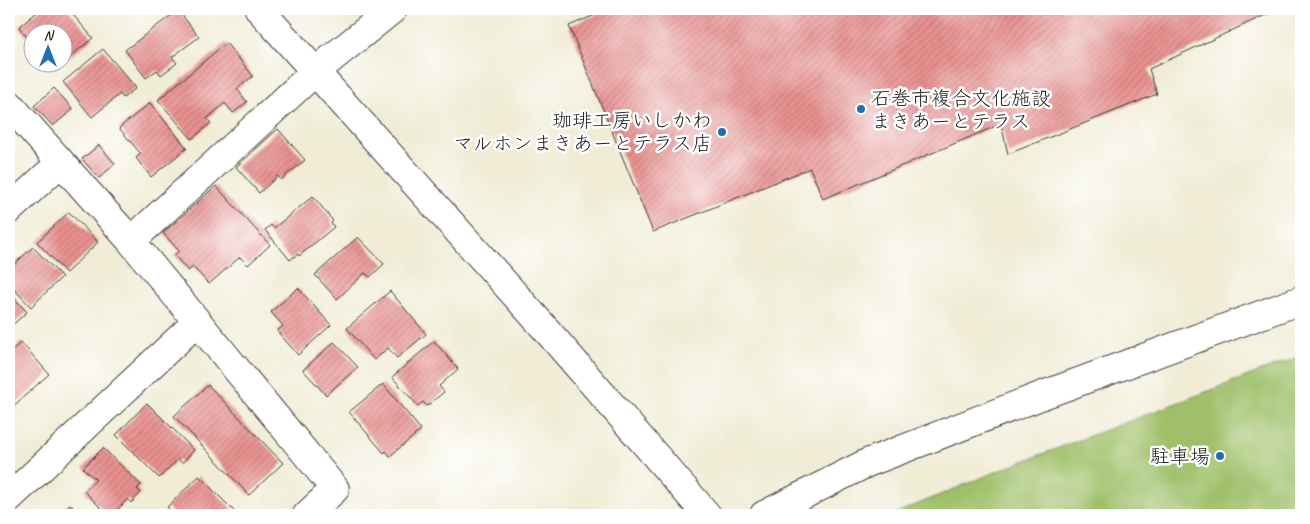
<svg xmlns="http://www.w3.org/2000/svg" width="1310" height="524" viewBox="0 0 1310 524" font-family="Caveat,'Klee One',sans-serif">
  <defs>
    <pattern id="building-hatch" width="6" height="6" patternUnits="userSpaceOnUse" patternTransform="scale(1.25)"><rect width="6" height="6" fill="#e99290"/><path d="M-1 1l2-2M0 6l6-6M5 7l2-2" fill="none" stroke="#bc7675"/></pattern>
  </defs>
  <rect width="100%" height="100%" fill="#fff"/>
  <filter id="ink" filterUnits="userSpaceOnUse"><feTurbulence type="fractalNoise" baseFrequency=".02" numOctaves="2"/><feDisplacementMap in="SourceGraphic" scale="10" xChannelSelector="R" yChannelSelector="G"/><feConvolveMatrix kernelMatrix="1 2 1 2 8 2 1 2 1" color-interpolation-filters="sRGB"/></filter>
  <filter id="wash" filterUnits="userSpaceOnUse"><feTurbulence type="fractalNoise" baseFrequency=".0096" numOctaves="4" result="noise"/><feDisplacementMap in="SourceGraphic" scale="20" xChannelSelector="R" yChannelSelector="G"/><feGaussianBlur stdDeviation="1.12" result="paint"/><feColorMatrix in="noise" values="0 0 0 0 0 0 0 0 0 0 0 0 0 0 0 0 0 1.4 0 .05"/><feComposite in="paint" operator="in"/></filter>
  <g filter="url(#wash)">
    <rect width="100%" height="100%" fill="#f0ecd5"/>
    <path fill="#9fc069" stroke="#5e6e42" d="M1301,356V515H892L1000,470Z"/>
    <g id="blocks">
      <path fill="url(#building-hatch)" d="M41,9H68L93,38L54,70L48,62H62V32H32V44L19,27Z
        M609,9H1278L1149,69L1157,94L1008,154L1001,124L823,199L810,168L653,232L569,26Z
        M178,10L199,37L172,57L177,63L161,75L157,70L146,78L125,50Z
        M226,43L253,76L237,89L247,102L233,113L225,103L207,119L211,123L192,139L158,100Z
        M103,49L136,88L123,98L120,94L92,117L63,82Z
        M54,88L73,109L53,126L34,106Z
        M150,103L187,148L151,177L136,158L141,154L119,128Z
        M278,129L305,160L281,180L278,176L259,193L236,167Z
        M99,145L115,164L99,178L82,159Z
        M216,186L270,245L248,265L240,257L209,284L193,267L188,271L174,255L179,251L163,233Z
        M313,196L333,221L331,223L334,227L299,256L298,254L290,260L265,230L271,225L274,228Z
        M69,212L98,242L66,273L37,242Z
        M358,237L384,264L370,277L365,273L337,299L315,275Z
        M33,247L62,277L31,307L9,284V269Z
        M298,288L331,325L298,355L277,331L283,326L271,312Z
        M390,291L426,334L397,358L388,348L374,360L347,328Z
        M9,292L27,312L9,328Z
        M434,341L458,369L439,386L444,392L427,406L423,402L418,406L392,377Z
        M21,342L49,374L9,410V353Z
        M334,342L358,367L326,395L303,370Z
        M383,384L421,430L390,456L386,451L384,453L349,412Z
        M208,385L283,463L249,495L174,416Z
        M147,403L194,450L182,463L178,459L159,478L116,435Z
        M103,448L141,485L137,489L141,493L131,503L128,499L112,515H108L84,491L96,480L83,468Z
        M199,476L235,512L232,515H175L167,507Z
        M70,504L81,515H49L56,509L60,513Z"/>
    </g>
  </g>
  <g filter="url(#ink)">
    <use href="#blocks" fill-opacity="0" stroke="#3c3b38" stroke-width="1"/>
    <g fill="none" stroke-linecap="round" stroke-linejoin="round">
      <g stroke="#3c3b38" stroke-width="30">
        <path id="minor" d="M9,104L131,241L335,489L307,515
          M9,210L60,163
          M131,241L316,71
          M9,498L197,322"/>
      </g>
      <g stroke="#3c3b38" stroke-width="30">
        <path id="tertiary" d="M259,9L543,326L707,515
          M316,71L393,9
          M764,515L867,463L1043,395L1301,300"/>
      </g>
      <use href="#minor" stroke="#fff" stroke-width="28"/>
      <use href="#tertiary" stroke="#fff" stroke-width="28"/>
    </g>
  </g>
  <g fill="#1f6fb2" stroke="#fff" stroke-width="2">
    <circle cx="861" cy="109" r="5"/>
    <circle cx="722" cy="132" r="5"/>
    <circle cx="1220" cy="456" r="5"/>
  </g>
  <g text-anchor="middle" stroke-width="5" stroke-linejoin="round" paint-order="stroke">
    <g font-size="20" fill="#1c1c1c" stroke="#fff" text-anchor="end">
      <text x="871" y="105" text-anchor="start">石巻市複合文化施設<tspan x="871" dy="23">まきあーとテラス</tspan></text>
      <text x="712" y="127">珈琲工房いしかわ<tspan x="712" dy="23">マルホンまきあーとテラス店</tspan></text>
      <text x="1210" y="463">駐車場</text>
    </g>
  </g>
  <rect width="1310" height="524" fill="none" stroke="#fff" stroke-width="30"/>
  <g transform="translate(48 48)"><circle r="24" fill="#ffffff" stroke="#a4a4a4"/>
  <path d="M0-4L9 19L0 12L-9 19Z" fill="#1f6fb2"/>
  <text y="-8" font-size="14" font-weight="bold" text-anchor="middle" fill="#1c1c1c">N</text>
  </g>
</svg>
